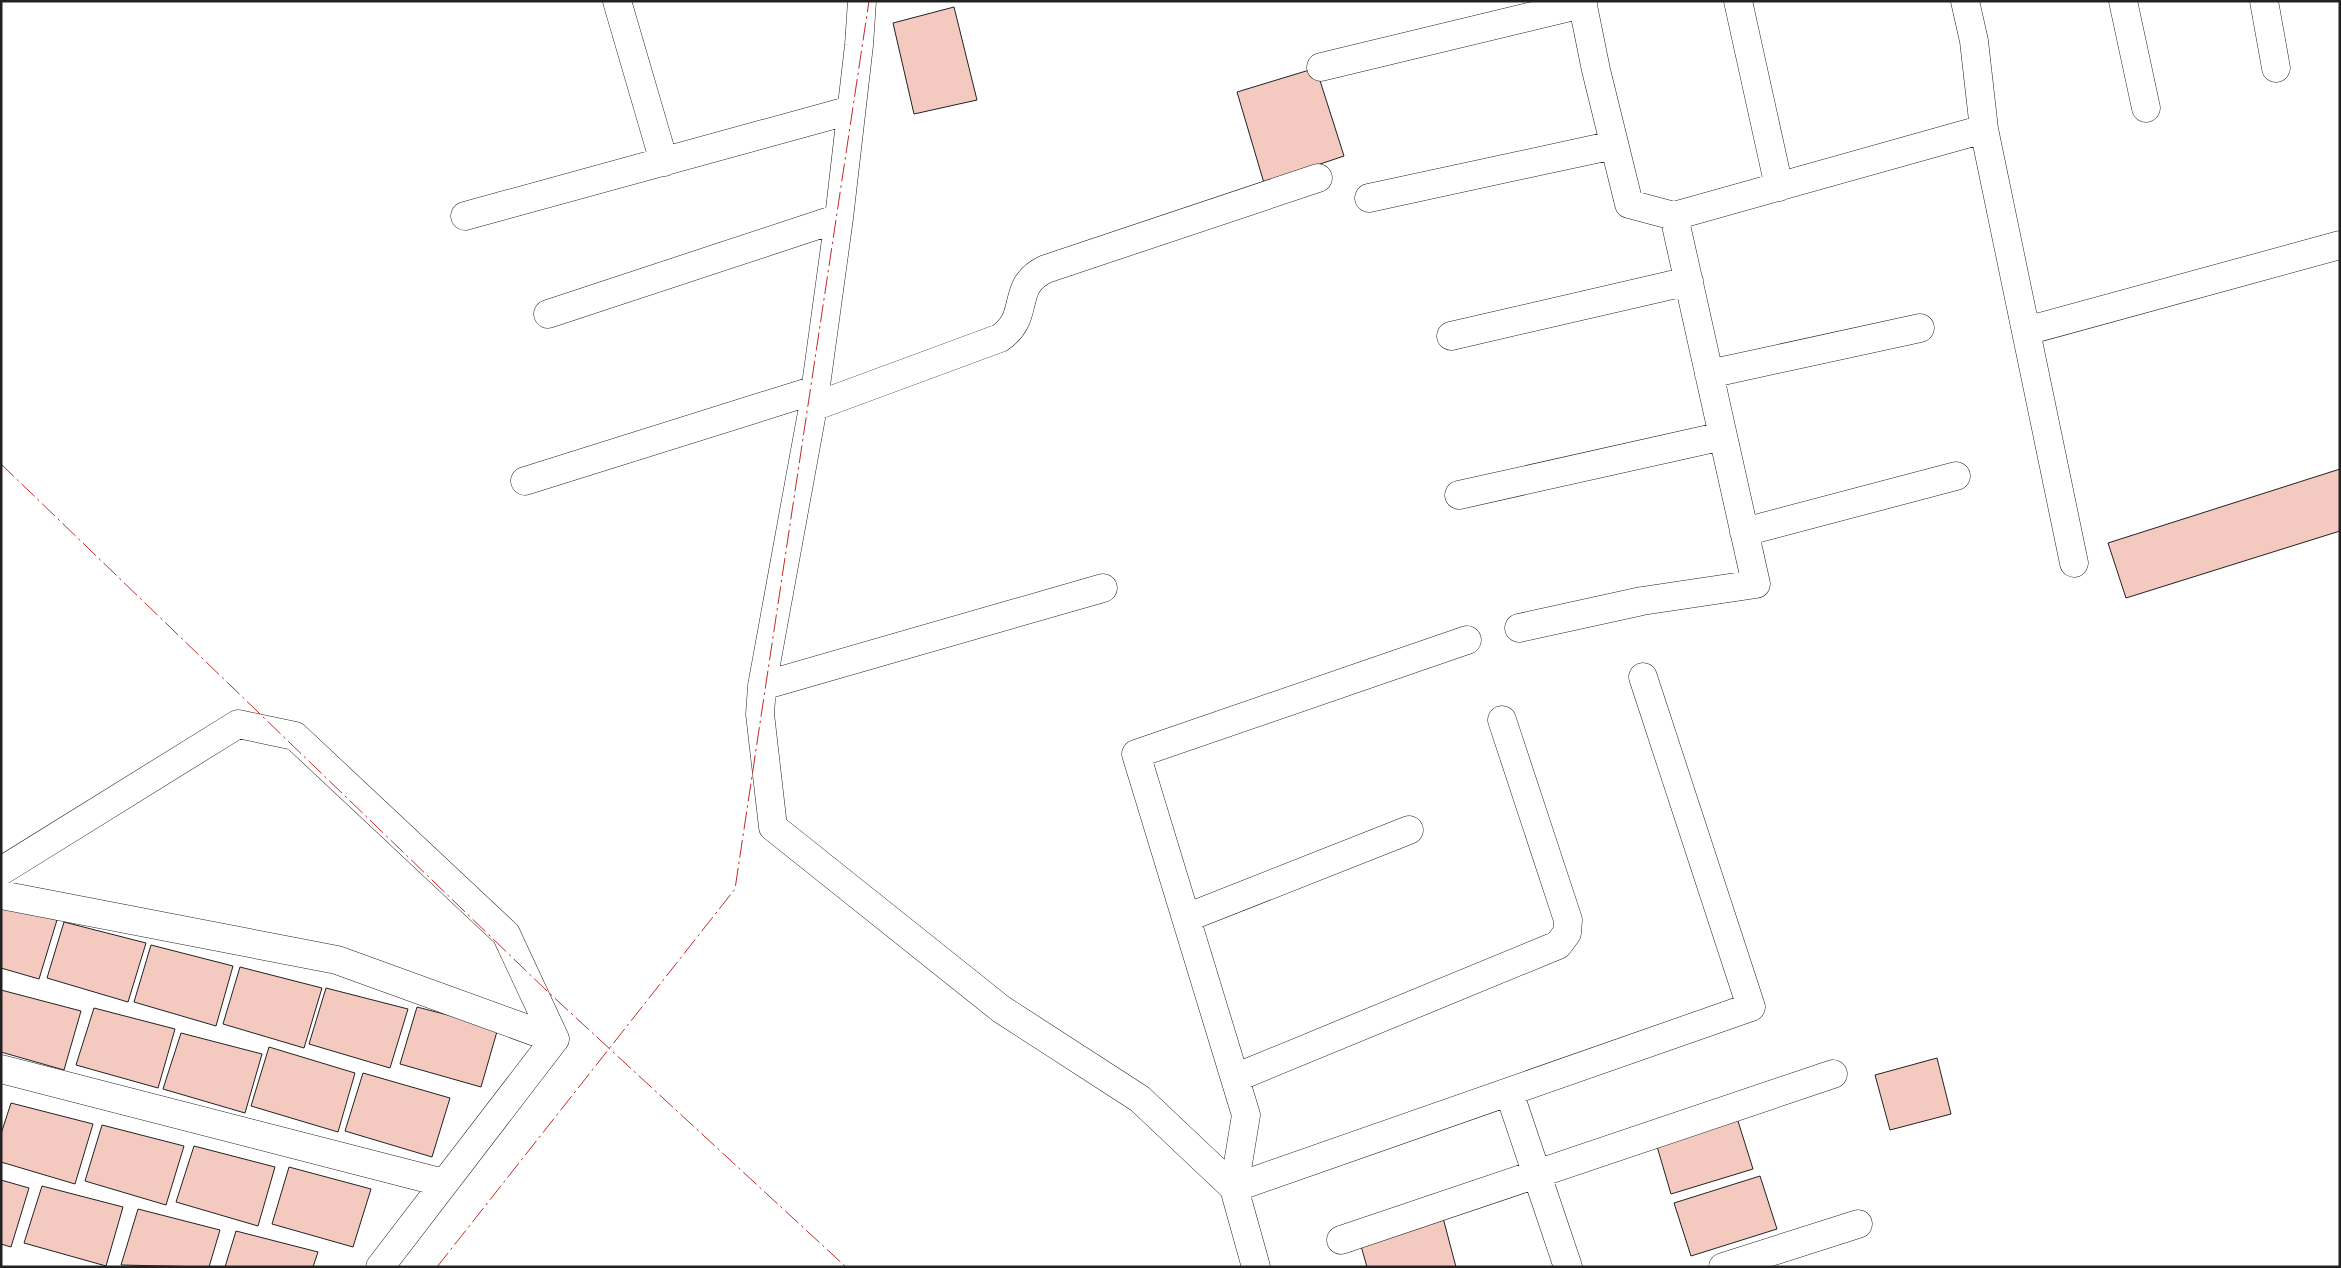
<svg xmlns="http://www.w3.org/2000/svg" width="2341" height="1268" viewBox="0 0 2341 1268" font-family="Rubik,sans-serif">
  <rect width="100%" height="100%" fill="#fff"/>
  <path fill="#f3c9c0" stroke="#222" d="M954,7L977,100L914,114L893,23Z
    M1316,68L1344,156L1264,183L1237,92Z
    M2340,469V531L2126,598L2108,543Z
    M1,906L57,920L39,979L1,968Z
    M64,922L146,943L128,1002L47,978Z
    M151,945L233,966L216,1026L134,1002Z
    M240,967L322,988L304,1048L223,1024Z
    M326,988L408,1009L390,1068L309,1044Z
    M1,990L81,1011L64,1070L1,1052Z
    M417,1007L498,1028L481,1087L400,1064Z
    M94,1008L175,1029L158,1088L76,1065Z
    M181,1033L262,1054L245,1113L163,1089Z
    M269,1047L355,1073L338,1132L251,1106Z
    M1937,1058L1951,1114L1890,1130L1875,1075Z
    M363,1073L450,1098L432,1157L345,1131Z
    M11,1103L93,1124L75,1184L1,1162V1134Z
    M1737,1118L1753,1169L1671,1194L1656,1143Z
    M102,1125L184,1146L166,1205L85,1181Z
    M194,1146L275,1167L258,1226L176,1202Z
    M289,1167L371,1189L353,1247L272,1224Z
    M1760,1176L1777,1229L1691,1256L1674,1203Z
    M1,1180L29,1188L11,1247L1,1244Z
    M42,1186L123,1207L106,1266L24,1243Z
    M138,1209L220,1230L209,1267L121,1265Z
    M1442,1214L1456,1267H1367L1359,1239Z
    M236,1231L318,1252L313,1267H225Z"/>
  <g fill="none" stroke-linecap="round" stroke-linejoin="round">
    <g stroke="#222" stroke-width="29">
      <path id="minor" d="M617,1L664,162
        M862,1L859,45L839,218L813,407L762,686L760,714L773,827L1001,1009L1140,1099L1234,1188
        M1582,1L1596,70L1629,204L1674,216
        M1738,1L1779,187
        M2123,1L2146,108
        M2264,1L2276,68
        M1321,67L1583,4
        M1984,129L2074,563
        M1369,198L1614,145
        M465,216L851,110
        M548,314L839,218
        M2026,331L2340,245
        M1451,336L1689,281
        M1709,374L1920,328
        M813,407L1000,338C1032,316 1009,286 1046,269L1318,178
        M525,481L815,390
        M1459,495L1723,436
        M1744,532L1956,476
        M1519,628L1642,601L1756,584L1674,216L1984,129L1974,41L1965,1
        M762,686L1103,588
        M1,871L238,724L295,736L506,934L555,1039L380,1267
        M1,895L337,960L555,1039
        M1186,918L1409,830
        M1,1069L444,1183
        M1235,1078L1558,945L1567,933L1568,920L1502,720
        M1509,1092L1568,1267
        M1234,1188L1751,1007L1643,677
        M1341,1240L1833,1074
        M1256,1267L1234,1188L1246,1115L1136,754L1467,640
        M1723,1267L1858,1224"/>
    </g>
    <use href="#minor" stroke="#fff" stroke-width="28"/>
    <path stroke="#c62828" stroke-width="1" stroke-dasharray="18 4 2.5 4" stroke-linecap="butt" d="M1,464L547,991L846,1267
      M437,1267L735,889L869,1"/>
  </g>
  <rect width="2341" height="1268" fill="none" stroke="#222222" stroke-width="5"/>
</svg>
